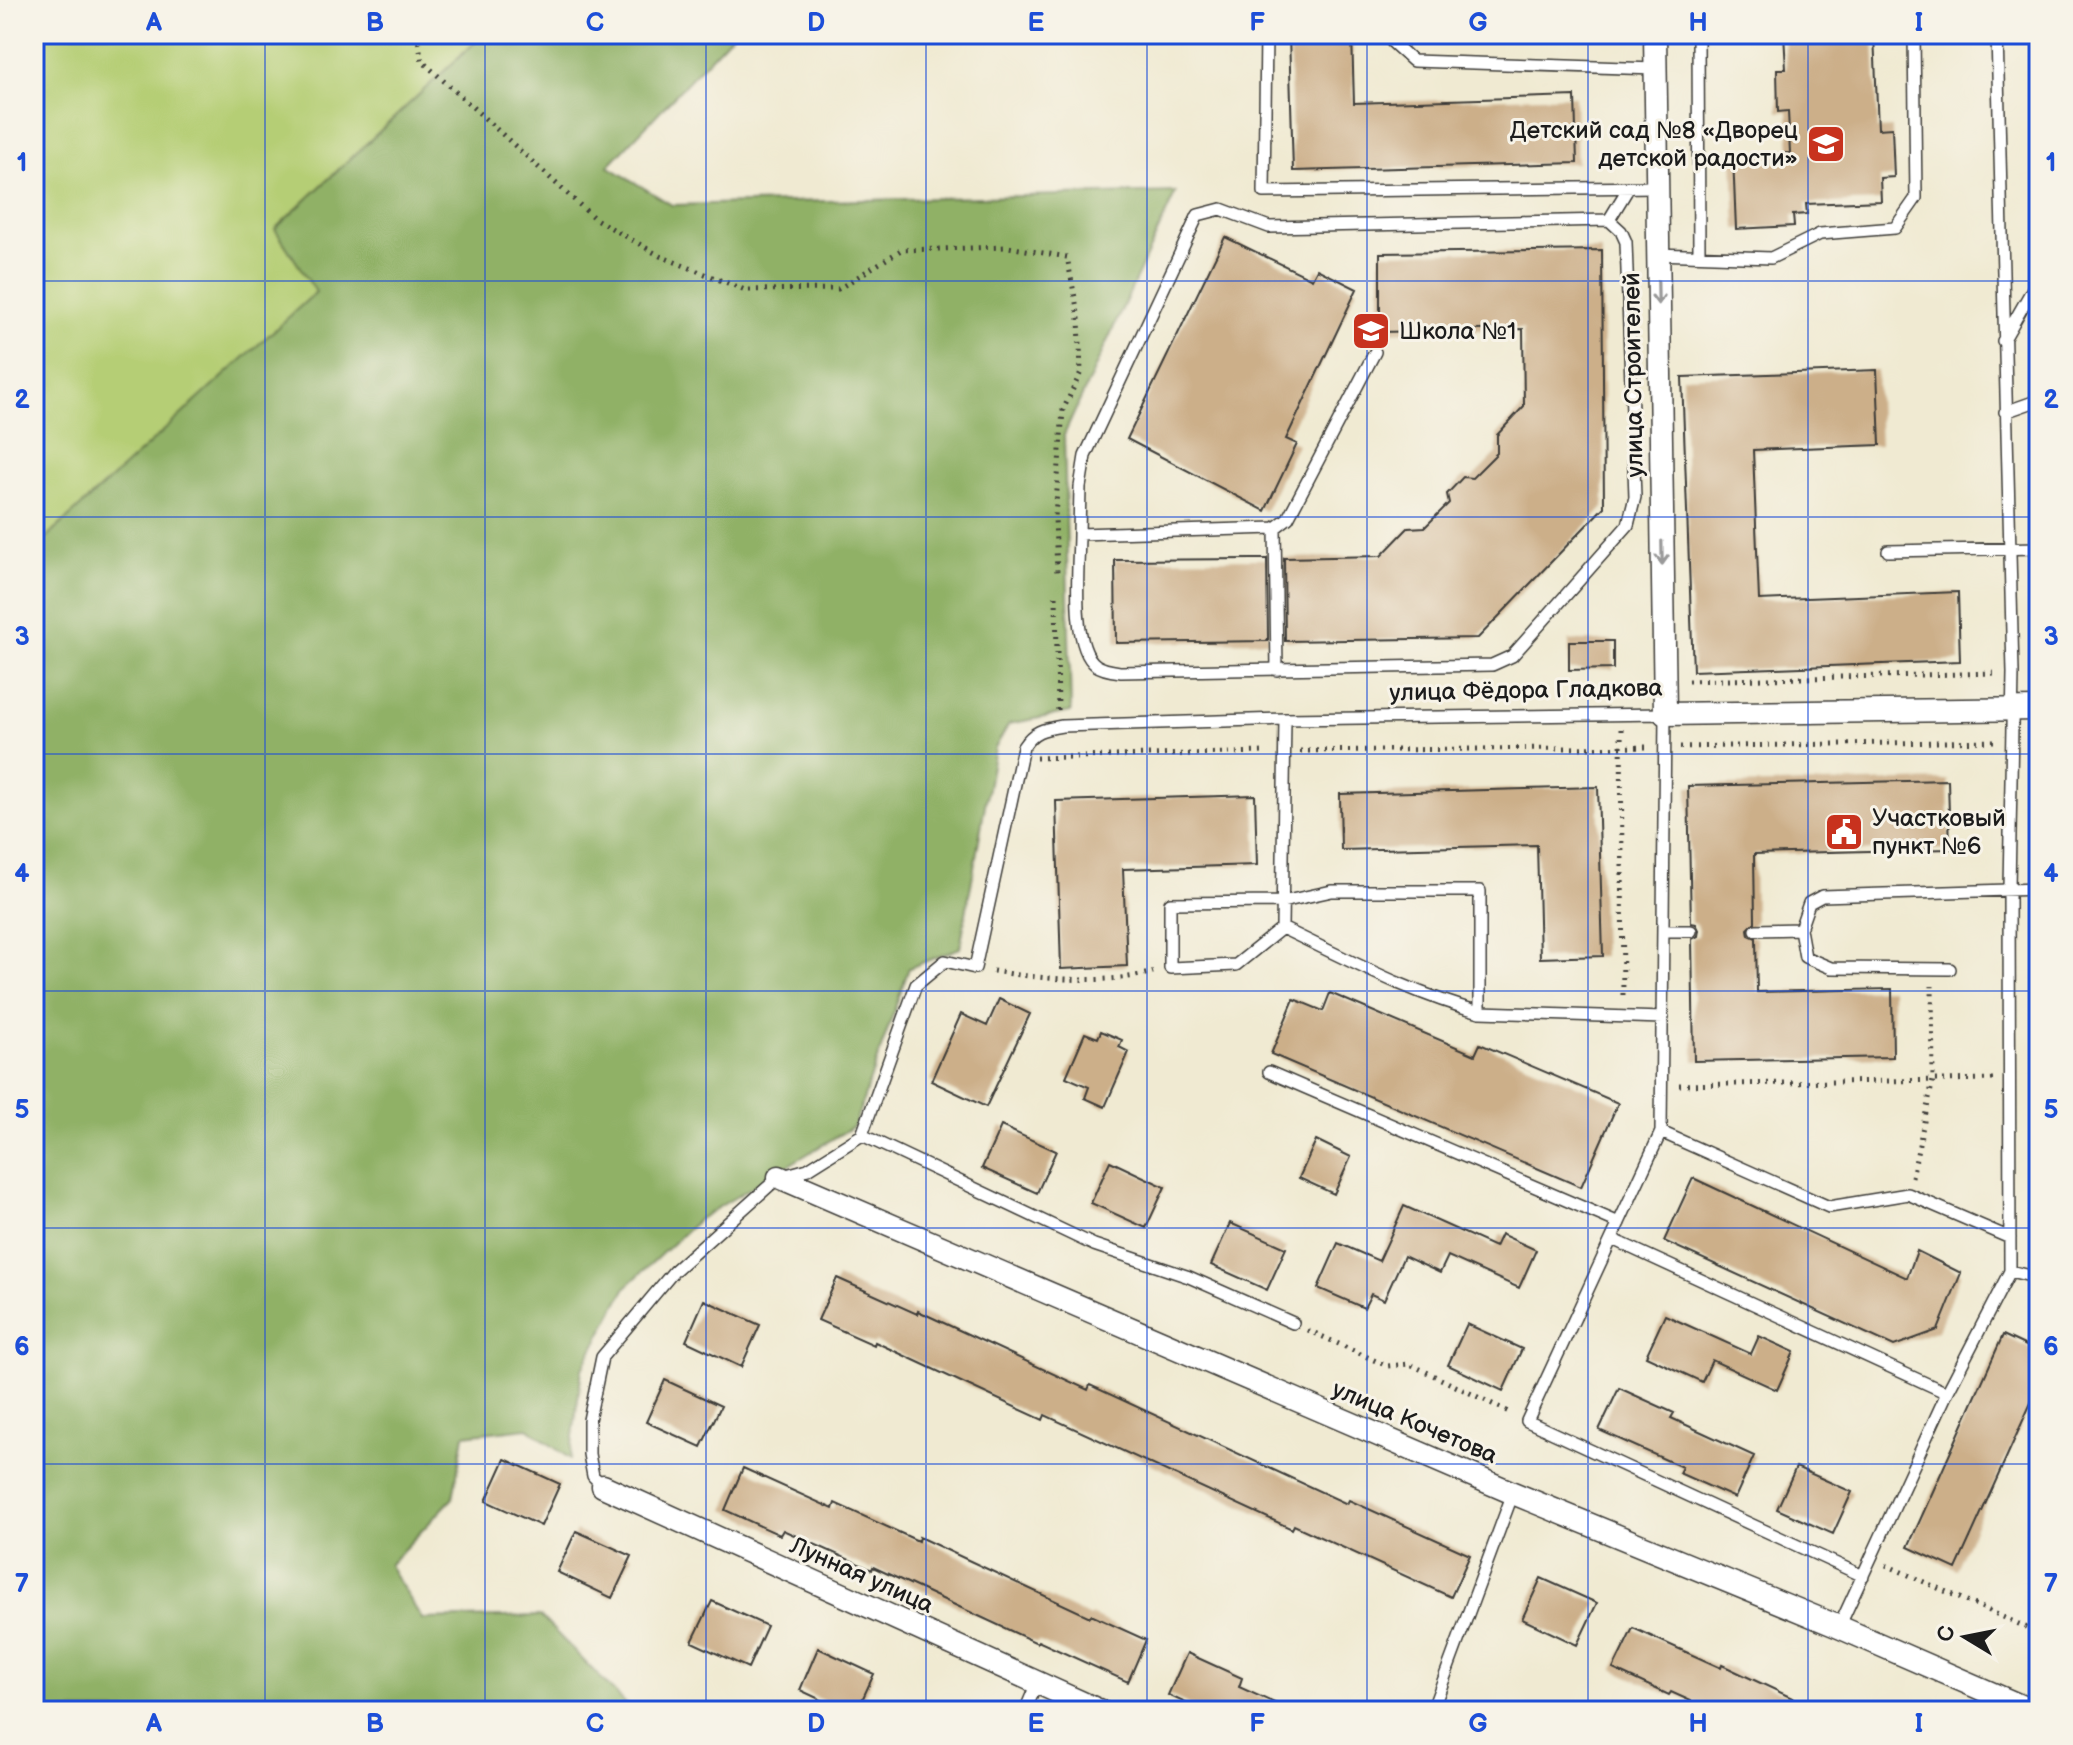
<svg xmlns="http://www.w3.org/2000/svg" width="2073" height="1745" viewBox="0 0 2073 1745" font-family="'Balsamiq Sans',sans-serif">
  <rect width="100%" height="100%" fill="#f7f3e8"/>
  <filter id="ink" filterUnits="userSpaceOnUse"><feTurbulence type="fractalNoise" baseFrequency=".0125" numOctaves="2"/><feDisplacementMap in="SourceGraphic" scale="16" xChannelSelector="R" yChannelSelector="G"/><feConvolveMatrix kernelMatrix="1 2 1 2 8 2 1 2 1" color-interpolation-filters="sRGB"/></filter>
  <filter id="wash" filterUnits="userSpaceOnUse"><feTurbulence type="fractalNoise" baseFrequency=".006" numOctaves="4" result="noise"/><feDisplacementMap in="SourceGraphic" scale="32" xChannelSelector="R" yChannelSelector="G"/><feGaussianBlur stdDeviation="1.8" result="paint"/><feColorMatrix in="noise" values="0 0 0 0 0 0 0 0 0 0 0 0 0 0 0 0 0 1.4 0 .05"/><feComposite in="paint" operator="in"/></filter>
  <g filter="url(#wash)">
    <rect width="100%" height="100%" fill="#f0ead2"/>
    <path fill="#b5ce74" stroke="#687548" stroke-width="2" d="M34,34H484L275,229L317,292L34,549Z"/>
    <path fill="#90b166" stroke="#566641" stroke-width="2" d="M484,34H733L608,166L672,205L1176,192L1064,435L1071,712L1009,724L995,748L960,948L909,968L854,1126L699,1219L626,1287L582,1369L570,1459L528,1428L464,1435L453,1498L389,1565L422,1619L540,1616L633,1711H34V549L316,292L275,229Z"/>
    <g id="blocks">
      <path fill="#ccaf89" d="M1289,34H1352L1354,103L1575,96L1577,163L1293,171Z
        M1784,34H1874L1878,129L1892,128L1894,177L1880,178L1881,201L1806,204L1807,214L1793,215L1794,226L1736,229L1733,156L1790,153L1788,111L1778,112L1777,69H1786Z
        M1225,237L1312,279L1317,269L1357,289L1286,439L1297,444L1265,511L1127,439Z
        M1602,250L1604,507L1478,638L1285,641L1284,558L1381,556L1408,528L1425,527L1449,503L1447,494L1463,477L1472,478L1497,453V435L1524,406L1523,329L1380,332V253Z
        M1877,370L1880,445L1753,450L1759,600L1958,592L1960,661L1693,671L1682,377Z
        M1253,559H1267L1268,641L1116,643L1115,560Z
        M1569,641H1613V669L1569,670Z
        M1948,780L1950,849L1754,854L1755,922L1748,929L1749,935L1756,938L1757,992L1892,989L1893,1057L1694,1061L1692,939L1698,936L1699,930L1696,924L1691,923L1688,786Z
        M1598,787L1603,956L1540,958L1537,845L1341,850L1340,794Z
        M1255,795L1257,865L1123,869L1127,966L1061,969L1056,801Z
        M1330,993L1475,1055L1480,1044L1618,1103L1581,1187L1271,1054L1294,999L1323,1011Z
        M999,999L1030,1014L986,1107L931,1081L961,1014L987,1026Z
        M1101,1031L1122,1040L1119,1047L1129,1052L1105,1107L1085,1098L1089,1087L1066,1077L1085,1033L1098,1038Z
        M1001,1126L1056,1151L1037,1193L982,1168Z
        M1316,1140L1351,1157L1334,1194L1299,1178Z
        M1110,1161L1165,1187L1146,1228L1091,1203Z
        M1693,1178L1907,1278L1917,1251L1961,1273L1938,1330L1894,1346L1664,1241Z
        M1404,1206L1495,1247L1501,1234L1536,1250L1519,1288L1448,1256L1440,1273L1404,1256L1384,1300L1371,1294L1364,1308L1318,1288L1338,1243L1379,1261Z
        M1230,1223L1286,1248L1267,1290L1211,1265Z
        M837,1278L917,1314L918,1311L1088,1390L1090,1385L1347,1504L1349,1500L1470,1555L1451,1597L1294,1525L1292,1529L1045,1415L1043,1420L875,1342L874,1345L818,1320Z
        M704,1300L760,1325L741,1367L686,1341Z
        M1665,1315L1751,1354L1759,1336L1794,1352L1777,1390L1712,1360L1702,1382L1646,1356Z
        M1467,1324L1522,1349L1503,1391L1448,1365Z
        M2003,1335L2039,1352V1385L1956,1569L1908,1547Z
        M665,1380L721,1406L701,1447L646,1422Z
        M1619,1388L1674,1413L1671,1418L1754,1456L1735,1498L1679,1473L1682,1467L1599,1430Z
        M505,1459L560,1484L541,1526L486,1501Z
        M1796,1467L1852,1492L1833,1534L1777,1509Z
        M743,1468L833,1509L835,1503L918,1541L919,1537L1090,1617L1091,1615L1146,1640L1128,1682L1038,1641L1037,1643L873,1567L872,1570L783,1530L780,1535L725,1510Z
        M576,1531L632,1556L612,1598L557,1572Z
        M1541,1578L1597,1603L1577,1645L1522,1619Z
        M712,1601L767,1626L748,1668L692,1642Z
        M1633,1628L1721,1668L1722,1665L1820,1711H1713L1671,1692L1669,1695L1613,1669Z
        M818,1648L874,1674L857,1711H845L800,1690Z
        M1187,1653L1242,1678L1239,1687L1292,1711H1203L1168,1695Z"/>
    </g>
  </g>
  <g filter="url(#ink)">
    <use href="#blocks" fill-opacity="0" stroke="#3c3b37" stroke-width="2"/>
    <g fill="none" stroke-linecap="round" stroke-linejoin="round">
      <g stroke="#3c3b37" stroke-width="14">
        <path id="lane" d="M1266,34L1264,192L1656,187
          M1392,34V42L1413,61L1655,69
          M1698,34L1699,255
          M1657,254L1771,258L1820,234L1895,228L1916,198L1914,34
          M2003,341L2039,278
          M2005,412L2039,400
          M1275,528L1079,534L1080,487L1085,456L1198,215L1221,209L1269,227L1609,220L1629,187
          M1079,534C1079,564 1070,646 1096,665C1103,670 1113,671 1121,672L1492,665L1512,656L1628,525L1635,497L1626,242L1621,231L1609,220
          M1888,551L2039,548
          M1277,670L1275,528L1288,518L1375,352
          M1285,719L1282,928C1347,959 1411,994 1480,1012
          M1282,928L1236,965L1170,968V903L1282,902L1332,891H1480V1012L1663,1018
          M1756,930L1800,929
          M1663,931H1691
          M1950,969L1831,968L1805,957L1800,929L1809,903L1822,896L2039,889
          M1269,1072L1619,1223
          M1661,1132L1829,1207L1908,1194L2010,1238
          M862,1135L1094,1245L1189,1277L1293,1323
          M1612,1239L1947,1393
          M2010,1271L2039,1278
          M603,1486L593,1476L589,1454V1420L602,1357L674,1271L779,1177L808,1169L862,1135L916,985L945,961L975,968L1023,747C1033,731 1043,729 1062,726L1285,719L1665,714L1661,1132L1527,1421L1863,1576
          M1839,1627L1947,1393L2010,1271L2009,888L2013,673L1997,34
          M1025,1711L1037,1683
          M1432,1711L1513,1493"/>
      </g>
      <g stroke="#3c3b37" stroke-width="25">
        <path id="street" d="M1655,34L1665,714L2039,709
          M779,1177L1513,1493L1839,1627L2032,1711
          M603,1486L1100,1711"/>
      </g>
      <path stroke="#3c3b37" stroke-width="5" stroke-dasharray="2 6" stroke-linecap="butt" d="M417,34L422,61L594,218L660,256L745,290L838,289L901,250L1008,247L1067,257L1079,318L1081,372L1063,410L1055,517L1057,574
        M1056,596L1058,710
        M1688,681L1998,673
        M1620,699V689L1642,684
        M1621,729L1623,999
        M1680,747L1994,741
        M1300,751L1650,747
        M1036,758L1266,752
        M993,971C1039,979 1108,985 1153,972
        M1679,1085L1993,1079
        M1912,1177L1933,1080L1932,986
        M1308,1330L1387,1366L1410,1364L1511,1413
        M1886,1565L2039,1633"/>
      <use href="#lane" stroke="#fff" stroke-width="11"/>
      <use href="#street" stroke="#fff" stroke-width="22"/>
    </g>
    <defs><path id="oneway-shaft" d="M-6 0H5M1.5-3L5.5 0L1.5 3" fill="none" stroke-width="1.6" stroke-linecap="round" stroke-linejoin="round" transform="scale(2)"/></defs>
    <g stroke="#999">
      <use href="#oneway-shaft" transform="translate(1658 293) rotate(89)"/>
      <use href="#oneway-shaft" transform="translate(1662 553) rotate(89)"/>
    </g>
  </g>
  <path fill="none" stroke="#1d4ed8" stroke-width="2" stroke-opacity="0.55" d="M265,34V1711M485,34V1711M706,34V1711M926,34V1711M1147,34V1711M1367,34V1711M1588,34V1711M1808,34V1711M34,281H2039M34,517H2039M34,754H2039M34,991H2039M34,1228H2039M34,1464H2039"/>
  <defs>
    <g id="school-square" transform="scale(2)"><rect x="-9" y="-9" width="18" height="18" rx="4" fill="#c8321e" stroke="#f7f3e8"/><path d="M0-5L7-2L0 1L-7-2ZM-4 1L0 2.5L4 1V4Q0 6-4 4Z" fill="#fff"/></g>
    <g id="civic-square" transform="scale(2)"><rect x="-9" y="-9" width="18" height="18" rx="4" fill="#c8321e" stroke="#f7f3e8"/><path d="M-.6-6.5H3V-4.5H.6V-3L4-1V1h2V6H-6V1h2V-1L-.6-3ZM-1.2 2.5V6h2.4V2.5Z" fill="#fff"/></g>
  </defs>
  <g fill-rule="evenodd">
    <use href="#school-square" x="1826" y="144"/>
    <use href="#school-square" x="1371" y="331"/>
    <use href="#civic-square" x="1844" y="832"/>
  </g>
  <g text-anchor="middle" stroke-width="6" stroke-linejoin="round" paint-order="stroke">
    <g font-size="24" fill="#1c1c1c" stroke="#f7f3e8" text-anchor="start">
      <text x="1798" y="138" text-anchor="end">Детский сад №8 «Дворец<tspan x="1798" dy="28">детской радости»</tspan></text>
      <text x="1399" y="339">Школа №1</text>
      <text x="1872" y="826">Участковый<tspan x="1872" dy="28">пункт №6</tspan></text>
    </g>
    <g font-size="24" fill="#1c1c1c" stroke="#f7f3e8">
      <text transform="translate(1633 375) rotate(-91)" y="8">улица Строителей</text>
      <text transform="translate(1526 690) rotate(-1)" y="8">улица Фёдора Гладкова</text>
      <text transform="translate(1415 1422) rotate(23)" y="8">улица Кочетова</text>
      <text transform="translate(862 1575) rotate(24)" y="8">Лунная улица</text>
    </g>
  </g>
  <rect width="2073" height="1745" fill="none" stroke="#f7f3e8" stroke-width="88"/>
  <g transform="translate(1965 1637) rotate(280)" stroke="#f7f3e8" stroke-width="6" paint-order="stroke">
  <path d="M0-6L14 30L0 20L-14 30Z" fill="#1c1c1c"/>
  <text y="-12" font-size="22" font-weight="bold" text-anchor="middle" fill="#1c1c1c">С</text>
  </g>
  <rect x="44" y="44" width="1985" height="1657" fill="none" stroke="#1d4ed8" stroke-width="3"/>
  <g font-size="26" text-anchor="middle" font-weight="bold" fill="#1d4ed8">
    <text x="154" y="31">A</text>
    <text x="375" y="31">B</text>
    <text x="595" y="31">C</text>
    <text x="816" y="31">D</text>
    <text x="1036" y="31">E</text>
    <text x="1257" y="31">F</text>
    <text x="1478" y="31">G</text>
    <text x="1698" y="31">H</text>
    <text x="1919" y="31">I</text>
    <text x="22" y="171">1</text>
    <text x="2051" y="171">1</text>
    <text x="22" y="408">2</text>
    <text x="2051" y="408">2</text>
    <text x="22" y="645">3</text>
    <text x="2051" y="645">3</text>
    <text x="22" y="882">4</text>
    <text x="2051" y="882">4</text>
    <text x="22" y="1118">5</text>
    <text x="2051" y="1118">5</text>
    <text x="22" y="1355">6</text>
    <text x="2051" y="1355">6</text>
    <text x="22" y="1592">7</text>
    <text x="2051" y="1592">7</text>
    <text x="154" y="1732">A</text>
    <text x="375" y="1732">B</text>
    <text x="595" y="1732">C</text>
    <text x="816" y="1732">D</text>
    <text x="1036" y="1732">E</text>
    <text x="1257" y="1732">F</text>
    <text x="1478" y="1732">G</text>
    <text x="1698" y="1732">H</text>
    <text x="1919" y="1732">I</text>
  </g>
</svg>
